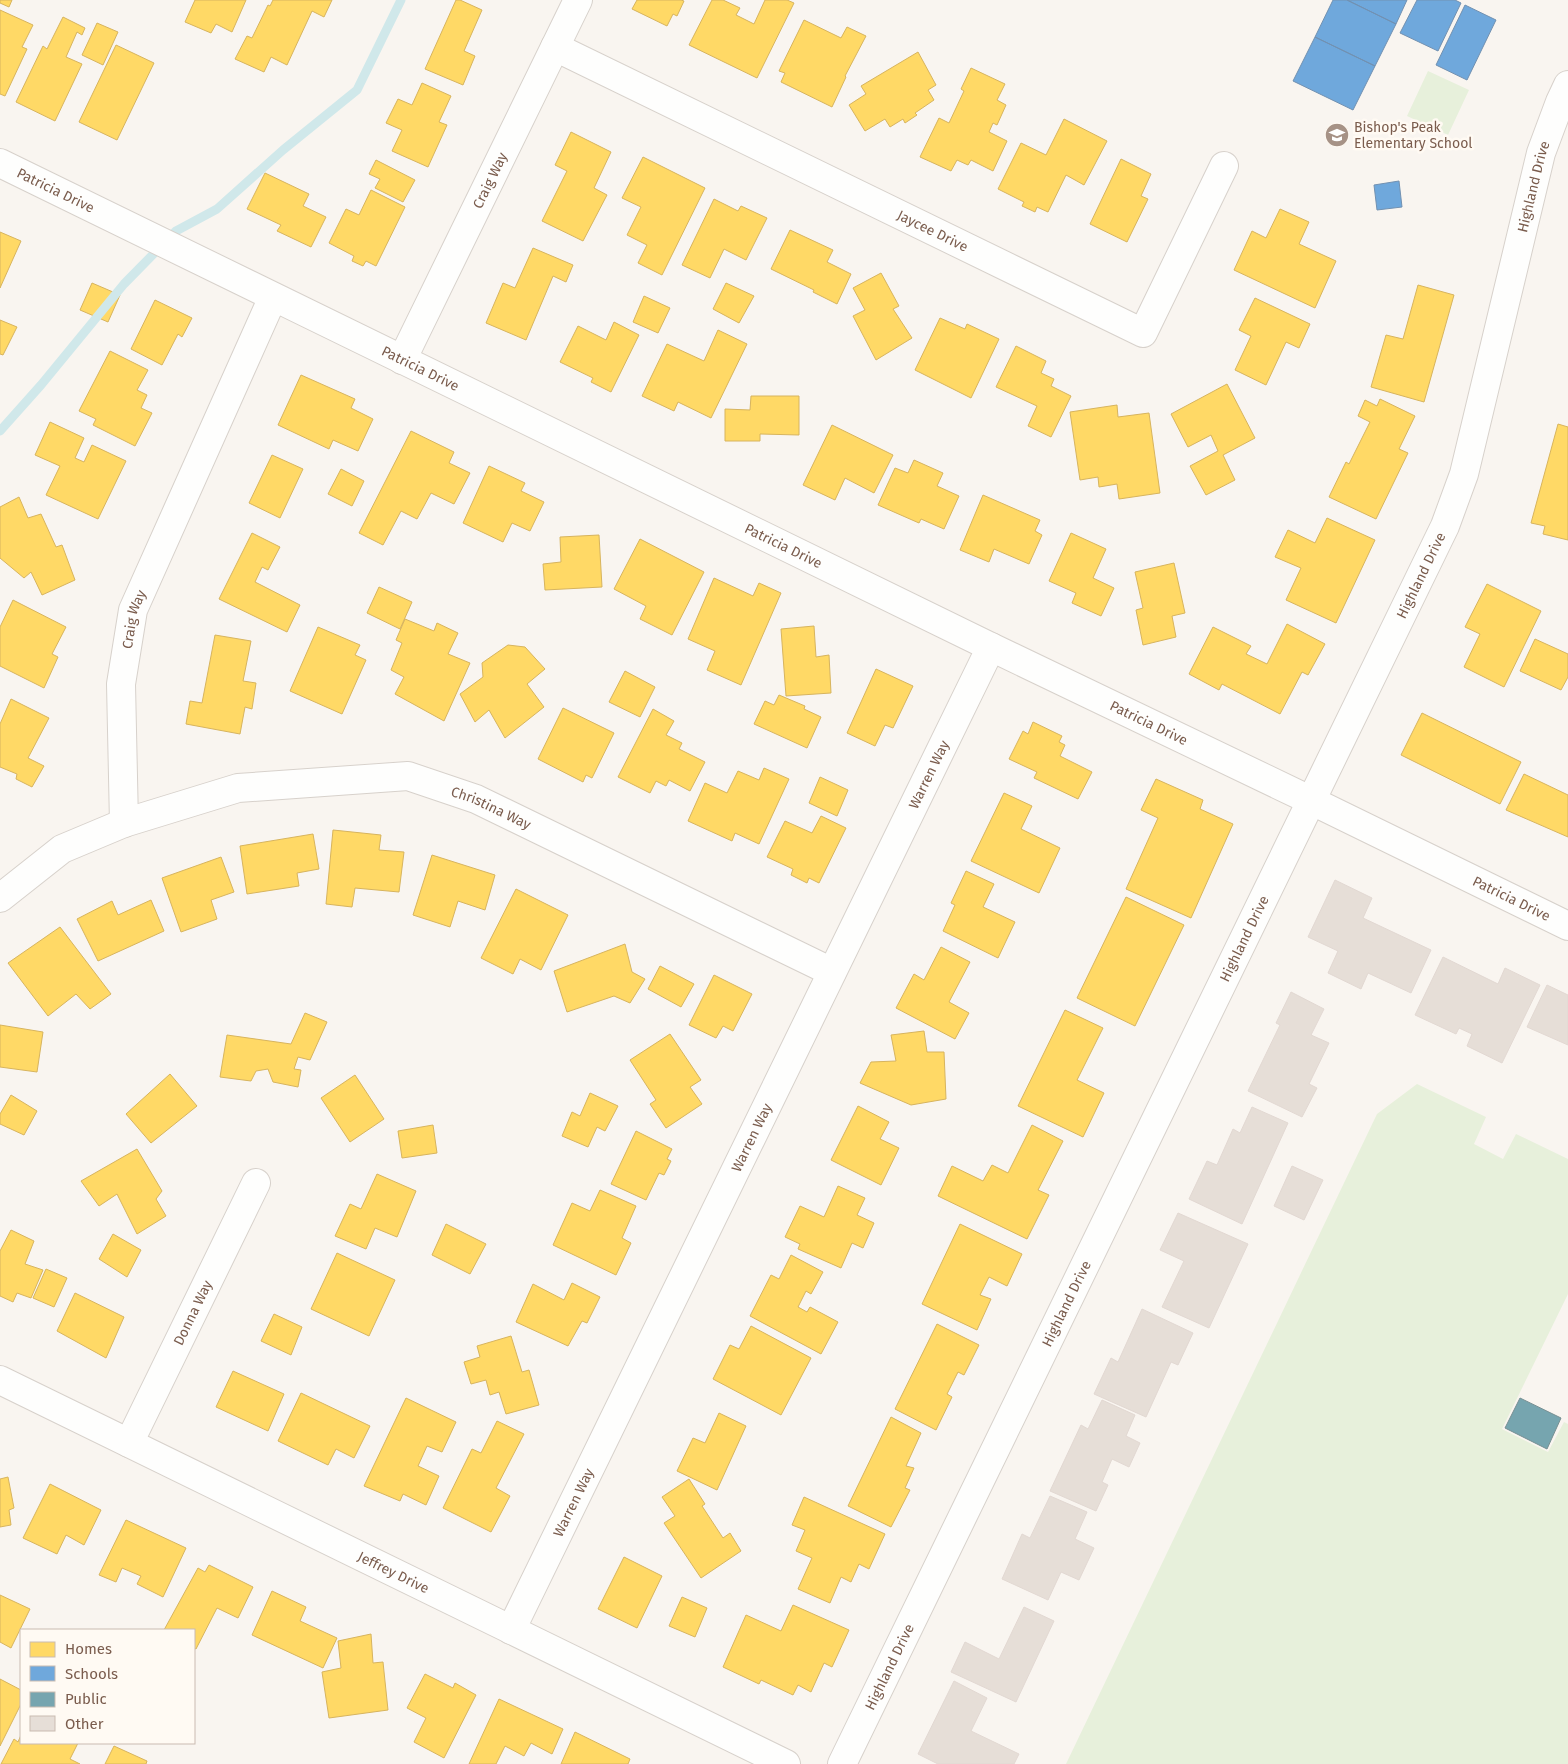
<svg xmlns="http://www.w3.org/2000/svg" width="1568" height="1764" viewBox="0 0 1568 1764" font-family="'Fira Sans',sans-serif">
  <rect width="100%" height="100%" fill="#f9f5f0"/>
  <path fill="#e7f0db" d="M1428,71L1469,90L1448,135L1407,116Z
    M1417,1084L1486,1117L1474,1144L1503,1159L1516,1134L1568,1159V1294L1502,1429L1548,1452L1564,1422L1568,1424V1764H1066L1377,1114Z"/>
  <path fill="#ffd966" stroke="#d7b45e" d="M0,0H12L9,7L0,3Z
    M195,0H246L232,32L216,24L211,33L185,22Z
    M273,0H332L324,17L312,11L287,65L271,57L264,72L235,59L247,36L252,38L268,5L270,6Z
    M456,0H460L482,10L464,51L475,56L463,85L425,69Z
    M637,0H681L684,1L677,16L673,14L667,26L632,9Z
    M712,0H723L740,8L736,15L754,24L765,0H787L794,3L757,78L689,45Z
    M0,10L33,25L22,47L27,49L5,96L0,94Z
    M63,17L85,28L82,35L77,32L66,57L82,64L55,121L16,102L43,46L47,49Z
    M804,20L841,38L847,27L866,36L845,76L846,77L832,107L781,82L785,73L779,71Z
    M97,23L118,32L103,65L82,55Z
    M116,45L154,63L117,140L79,122Z
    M918,52L936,85L928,90L934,100L915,113L917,115L905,123L903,119L890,127L885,119L865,131L849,105L866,94L861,86Z
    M971,68L1005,84L997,100L1006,105L997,125L993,123L989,132L1007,141L993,171L971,160L968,165L957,160L951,171L920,157L939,118L949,123L964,91L961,89Z
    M422,83L451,96L439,122L447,125L428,167L392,151L402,130L386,123L398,99L412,105Z
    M1064,119L1107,141L1084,185L1066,175L1048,212L1037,207L1035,212L1022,206L1024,202L998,189L1021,143L1046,155Z
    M571,132L611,152L594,188L607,195L583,241L542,221L567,171L555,165Z
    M643,157L705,188L662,275L638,263L647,245L627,235L641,207L622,198Z
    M1121,159L1151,174L1141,196L1148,199L1127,242L1090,224Z
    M376,160L415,180L403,202L375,188L380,179L369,174Z
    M265,173L309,194L303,206L326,217L311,247L277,231L281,225L247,209Z
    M371,190L405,207L376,266L366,261L363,266L352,261L354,256L329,243L346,209L359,215Z
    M714,199L738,211L741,206L767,218L746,260L724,249L710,278L682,265Z
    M1280,209L1309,222L1299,244L1336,261L1315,308L1234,270L1252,231L1266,238Z
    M790,230L833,250L827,262L851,274L837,304L813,292L814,290L771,269Z
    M0,232L21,241L0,288Z
    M533,248L573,265L566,282L553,276L526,340L486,323L503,283L515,288Z
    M881,273L899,306L893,309L912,338L876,360L853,316L865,310L853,288Z
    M92,283L120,295L108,322L80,310Z
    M726,283L754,296L739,323L713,309Z
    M1418,285L1454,295L1424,402L1371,387L1386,335L1403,339Z
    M644,296L670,308L658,333L633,322Z
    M1255,298L1310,324L1299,348L1286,342L1266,385L1235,370L1251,336L1239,330Z
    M155,300L192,318L182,337L178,334L162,365L131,349Z
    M940,318L965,329L967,324L999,339L971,398L915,370Z
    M0,320L17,327L3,355L0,354Z
    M614,322L639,335L611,392L591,382L593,378L560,362L578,326L606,340Z
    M718,330L747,344L711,418L678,402L674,411L642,396L667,344L704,361Z
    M1016,346L1046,361L1041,373L1054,379L1051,386L1071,396L1051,437L1028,426L1037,406L996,387Z
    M110,351L148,370L137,390L147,395L141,408L152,413L135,446L93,425L96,419L79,411Z
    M301,375L355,399L351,408L373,419L358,451L333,440L329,449L278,425Z
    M1227,384L1255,438L1223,455L1235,480L1206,495L1190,466L1218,451L1211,435L1188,447L1171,414Z
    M751,396H799V435L760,434V441H725V409L750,410Z
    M1380,399L1415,416L1399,449L1408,453L1376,519L1329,497L1346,462L1349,464L1370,422L1358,416L1365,400L1377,406Z
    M1117,405L1118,417L1149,413L1160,493L1119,499L1117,484L1099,487L1098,477L1080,480L1070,412Z
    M50,422L84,438L75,458L84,462L92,445L126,461L98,519L46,495L60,466L35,455Z
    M1558,424L1568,427V540L1543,534L1545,526L1531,523Z
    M832,425L893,455L874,493L845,478L835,500L803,485Z
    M411,431L454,452L449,463L470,473L454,504L431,493L417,519L401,511L383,545L359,533Z
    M272,455L303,469L280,518L249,503Z
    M914,460L943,473L937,486L959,496L944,529L921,519L919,523L878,505L895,468L908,473Z
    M489,466L525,483L521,491L544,502L530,531L512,523L503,542L463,523Z
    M341,469L364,481L352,506L328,494Z
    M983,495L1040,520L1035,531L1042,535L1029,564L994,549L989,562L960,550Z
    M19,497L28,518L41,514L56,547L62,545L75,580L42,595L31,572L24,578L0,558V507Z
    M1327,518L1375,540L1336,623L1286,600L1301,568L1275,557L1288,530L1315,543Z
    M252,533L280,547L268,570L262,567L255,582L300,605L287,632L219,599Z
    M1071,533L1106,549L1093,578L1114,588L1101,616L1072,603L1076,593L1049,581Z
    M599,535L602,587L545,590L543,564L561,562L560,537Z
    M640,539L704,572L672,635L640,619L646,606L614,589Z
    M1174,563L1185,613L1172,616L1176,637L1143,645L1136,610L1143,608L1135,572Z
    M714,578L753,596L759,583L781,593L741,685L707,670L715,651L688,639Z
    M1487,584L1541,611L1504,687L1464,667L1480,634L1465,627Z
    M379,587L412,602L400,629L367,613Z
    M13,600L66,627L52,654L58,657L44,688L0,666V627Z
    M405,619L434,631L437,623L458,633L448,654L470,663L444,721L395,694L404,677L391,670L402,643L396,640Z
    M1287,624L1325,644L1308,675L1302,672L1280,714L1222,684L1219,690L1189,674L1213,627L1251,646L1246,654L1267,664Z
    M814,626L816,657L829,655L831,693L786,696L781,629Z
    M318,627L360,645L355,655L366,660L342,714L290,691Z
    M215,635L251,641L243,681L256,683L252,709L245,707L240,734L186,724L190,701L202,703Z
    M1535,639L1568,654V677L1561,690L1520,671Z
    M508,645L525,647L545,669L527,684L544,707L505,738L489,710L475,722L460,694L483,677L482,663Z
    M876,669L913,686L893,728L885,725L875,746L847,733Z
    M625,671L655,687L640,717L609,702Z
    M779,695L805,706L804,709L821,717L807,748L754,724L765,701L774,705Z
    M11,699L49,718L28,758L44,766L32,787L16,779L17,774L0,767V724Z
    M563,708L614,733L592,778L586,775L583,782L538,759Z
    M653,709L674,721L666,735L682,743L679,749L705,762L690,791L669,780L666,786L656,781L650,793L618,777Z
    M1422,713L1521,762L1500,804L1401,755Z
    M1033,722L1062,736L1059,742L1065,745L1060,756L1092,772L1078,799L1034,778L1037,772L1009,759L1023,731L1028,734Z
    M764,768L789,779L759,844L735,833L732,841L688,821L705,783L727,793L738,771L759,780Z
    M1524,774L1568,795V837L1506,810Z
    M820,777L848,790L837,816L809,803Z
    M1156,779L1203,800L1200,809L1233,824L1191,918L1126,889L1158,818L1141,810Z
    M1004,793L1032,806L1021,829L1060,848L1039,893L971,861Z
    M821,816L846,828L819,883L809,878L807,883L791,875L793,869L767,857L785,821L812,833Z
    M333,830L381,835L379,850L404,852L399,892L355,888L352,907L326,904Z
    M313,834L319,869L297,873L299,886L247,894L240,846Z
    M432,855L495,875L485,910L458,901L450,927L413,915Z
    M221,857L234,892L211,900L217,919L181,932L162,878Z
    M966,871L994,884L983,907L1015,922L998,958L943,931L955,905L951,903Z
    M516,889L568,915L541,970L520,959L513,974L481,958Z
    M1126,897L1184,925L1135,1026L1077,998Z
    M151,900L164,931L98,961L77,919L112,901L118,915Z
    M60,927L111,994L90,1009L76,994L48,1016L8,963Z
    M625,944L632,972L645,979L630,1003L614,996L567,1012L554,971Z
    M941,947L970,962L949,1002L969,1013L955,1039L896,1008L914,974L924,980Z
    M660,966L694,984L681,1007L648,989Z
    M714,975L752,994L733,1031L723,1026L716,1038L689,1025Z
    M1065,1010L1103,1028L1077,1080L1104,1093L1083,1137L1018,1106Z
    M305,1013L327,1022L310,1060L298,1057L294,1069L301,1070L298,1087L273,1082L268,1069L256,1071L251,1081L220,1077L227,1035L291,1044Z
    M0,1025L43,1032L37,1072L0,1067Z
    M924,1031L927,1052H944L946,1099L911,1105L860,1083L871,1062L896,1061L891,1035Z
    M670,1034L701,1080L690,1087L702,1104L666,1128L650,1104L656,1100L630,1060Z
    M170,1074L197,1106L151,1143L126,1114Z
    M355,1075L384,1119L350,1142L321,1098Z
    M590,1093L618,1106L605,1131L597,1127L588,1147L562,1136L572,1112L580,1116Z
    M11,1095L37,1111L24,1135L0,1124V1114Z
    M858,1106L889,1122L880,1139L899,1148L881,1185L831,1160Z
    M433,1125L437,1153L402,1158L398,1131Z
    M1032,1125L1063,1141L1038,1190L1049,1195L1027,1239L938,1196L952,1166L983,1181L992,1165L1008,1173Z
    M636,1131L672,1149L667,1159L671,1161L664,1175L659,1173L646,1200L611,1184Z
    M137,1149L162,1191L156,1199L166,1216L137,1234L117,1194L99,1206L81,1181Z
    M377,1174L416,1191L397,1237L375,1228L366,1249L335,1236L350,1204L361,1209Z
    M838,1186L865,1198L857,1215L874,1223L863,1248L852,1243L841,1268L798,1249L800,1244L785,1237L800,1206L824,1217Z
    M600,1190L636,1206L622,1238L631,1243L616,1275L553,1245L572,1203L590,1211Z
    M446,1224L486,1244L470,1274L432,1255Z
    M960,1224L1022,1254L1007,1286L989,1277L980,1295L991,1299L977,1330L922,1304Z
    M11,1230L34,1241L25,1264L43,1270L31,1298L17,1293L13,1302L0,1296V1251Z
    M113,1234L141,1250L127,1277L99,1259Z
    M337,1253L395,1280L369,1336L311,1309Z
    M791,1255L823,1272L811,1294L806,1291L798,1307L807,1312L810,1307L838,1322L821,1354L750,1316L771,1275L779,1279Z
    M46,1269L67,1278L54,1307L33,1298Z
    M572,1283L600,1297L587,1323L582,1321L568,1346L516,1322L533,1284L564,1300Z
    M75,1293L124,1317L106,1358L57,1331Z
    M274,1314L302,1327L291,1355L261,1341Z
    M937,1324L979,1345L964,1375L958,1372L947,1394L952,1397L936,1430L895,1409Z
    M751,1326L811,1358L781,1415L713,1379L730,1345L739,1349Z
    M511,1336L522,1372L529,1370L539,1405L506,1414L499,1392L490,1395L486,1380L471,1384L464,1362L480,1357L477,1346Z
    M233,1371L284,1394L268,1431L216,1407Z
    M301,1393L370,1426L354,1458L336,1449L328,1465L278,1441Z
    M406,1398L456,1422L442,1452L427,1446L418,1466L439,1476L426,1505L403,1494L400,1501L364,1486Z
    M719,1413L746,1426L717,1490L677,1471L693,1438L705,1443Z
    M891,1417L921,1433L906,1466L914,1468L905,1488L910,1490L891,1527L848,1506Z
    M497,1421L524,1434L496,1488L510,1496L491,1532L443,1508L472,1449L481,1453Z
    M8,1477L14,1508L9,1510L11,1525L0,1527V1479Z
    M689,1479L705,1504L702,1506L723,1538L730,1533L741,1551L701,1578L664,1523L675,1516L662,1497Z
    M50,1484L101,1510L84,1545L66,1535L57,1554L23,1538Z
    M804,1497L885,1534L869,1569L859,1564L851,1582L841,1577L830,1603L798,1589L812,1558L796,1551L805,1530L792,1525Z
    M126,1520L186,1548L163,1597L137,1584L141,1576L122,1568L116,1582L99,1575Z
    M624,1557L662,1576L637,1628L598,1609Z
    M209,1565L253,1587L238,1618L217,1608L196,1649L194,1648V1630H164L198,1568L205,1572Z
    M272,1591L306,1607L300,1621L337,1638L323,1668L252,1635Z
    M0,1595L30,1609L11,1648L0,1642Z
    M682,1597L707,1608L695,1637L669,1626Z
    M793,1605L849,1630L832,1667L824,1663L811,1692L798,1685L793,1695L761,1680L759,1684L723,1667L746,1615L781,1631Z
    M371,1634L373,1663L383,1662L388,1710L329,1718L322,1672L341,1668L338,1641Z
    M425,1674L453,1688L455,1683L476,1695L444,1758L414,1742L426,1718L407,1708Z
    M0,1679L21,1690V1704L0,1746Z
    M499,1699L563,1729L552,1754L531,1743L524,1756L505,1746L496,1764H469Z
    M575,1732L630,1759L628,1764H561Z
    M21,1735V1743H78L70,1759L80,1764H1L14,1739L18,1742Z
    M114,1746L147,1761L146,1764H105Z"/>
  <path fill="#6fa8dc" stroke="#7291b1" d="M1333,0H1347L1396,24L1375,66L1315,37Z
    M1347,0H1407L1396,24Z
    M1417,0H1455L1461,3L1438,51L1400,33Z
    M1465,5L1496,20L1467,80L1436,65Z
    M1315,37L1375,66L1353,110L1293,81Z
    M1399,181L1402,207L1377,210L1374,185Z"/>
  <path fill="#76a5af" stroke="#778f92" d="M1520,1398L1561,1418L1547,1449L1505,1428Z"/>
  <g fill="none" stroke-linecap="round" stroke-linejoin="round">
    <path stroke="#d0e8ea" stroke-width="9" d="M0,431L41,385L124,284L176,231L217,209L283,150L357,90L401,0"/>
  </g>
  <path fill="#e6ded7" stroke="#e2d8d2" d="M1335,880L1372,898L1363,918L1431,950L1411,993L1368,973L1361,989L1328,973L1338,951L1308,937Z
    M1443,957L1498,984L1505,968L1540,985L1502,1063L1467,1046L1472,1034L1459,1028L1456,1034L1415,1015Z
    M1547,985L1568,995V1045L1527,1027Z
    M1291,992L1324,1009L1311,1035L1329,1043L1309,1084L1317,1088L1302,1117L1248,1091L1280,1025L1276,1023Z
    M1252,1107L1288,1123L1242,1224L1189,1199L1207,1161L1217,1165L1233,1129L1240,1133Z
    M1292,1166L1323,1180L1304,1220L1274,1206Z
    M1178,1213L1248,1244L1209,1328L1162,1307L1184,1261L1160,1250Z
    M1142,1309L1193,1333L1178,1365L1171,1362L1146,1417L1094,1394L1111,1358L1118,1362Z
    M1102,1400L1135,1415L1126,1436L1140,1443L1129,1467L1112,1459L1102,1482L1108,1485L1096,1511L1050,1491L1081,1425L1088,1429Z
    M1050,1496L1087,1512L1075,1539L1094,1548L1079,1580L1061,1572L1048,1600L1002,1579L1022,1534L1030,1538Z
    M1024,1607L1054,1621L1016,1702L951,1672L965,1642L999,1659Z
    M954,1681L987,1698L971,1731L1019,1754L1014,1764H938L918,1754Z"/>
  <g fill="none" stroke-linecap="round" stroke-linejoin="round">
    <g stroke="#d7d1cb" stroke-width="30">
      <g id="minor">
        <path id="s1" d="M555,47L1143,333L1224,166"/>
        <path id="s2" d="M0,163L991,647L1312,801L1568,926"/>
        <path id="s3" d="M402,360L578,0"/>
        <path id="s4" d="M124,823L121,684L133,610L273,297"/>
        <path id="s5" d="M0,898L62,849L124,823L238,788L408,776L476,799L832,972"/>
        <path id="s6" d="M0,1380L786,1764"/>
        <path id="s7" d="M129,1443L256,1183"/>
        <path id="s8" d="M511,1630L991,647"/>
        <path id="s9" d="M842,1764L1445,526L1464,474L1541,153L1560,102L1568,85"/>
      </g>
    </g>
    <use href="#minor" stroke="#fefefd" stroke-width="28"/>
  </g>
  <defs>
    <g id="school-disc" transform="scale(1.25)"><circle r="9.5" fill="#a69286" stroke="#fffaf3"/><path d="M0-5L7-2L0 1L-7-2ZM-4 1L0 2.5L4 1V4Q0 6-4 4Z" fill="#fff"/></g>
  </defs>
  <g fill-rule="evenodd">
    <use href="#school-disc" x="1337" y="135"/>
  </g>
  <g text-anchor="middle" stroke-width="5" stroke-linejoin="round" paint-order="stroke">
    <g font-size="14" fill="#7a5c4d" stroke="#fffaf3" text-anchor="start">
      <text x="1354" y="132">Bishop's Peak<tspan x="1354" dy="16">Elementary School</tspan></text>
    </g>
    <g font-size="14" fill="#7a5c4d" stroke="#fffaf3">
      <text dy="5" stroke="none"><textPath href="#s3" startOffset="200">Craig Way</textPath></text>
      <text dy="5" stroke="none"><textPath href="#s9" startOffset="1728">Highland Drive</textPath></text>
      <text dy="5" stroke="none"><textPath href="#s2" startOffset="62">Patricia Drive</textPath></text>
      <text dy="5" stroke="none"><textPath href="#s1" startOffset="420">Jaycee Drive</textPath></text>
      <text dy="5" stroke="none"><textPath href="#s2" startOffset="468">Patricia Drive</textPath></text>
      <text dy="5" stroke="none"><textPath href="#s2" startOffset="872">Patricia Drive</textPath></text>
      <text dy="5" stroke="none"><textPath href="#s9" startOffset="1322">Highland Drive</textPath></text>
      <text dy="5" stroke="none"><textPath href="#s4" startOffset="205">Craig Way</textPath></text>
      <text dy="5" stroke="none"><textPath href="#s2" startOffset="1278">Patricia Drive</textPath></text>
      <text dy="5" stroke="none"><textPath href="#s8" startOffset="952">Warren Way</textPath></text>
      <text dy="5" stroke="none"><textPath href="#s5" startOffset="525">Christina Way</textPath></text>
      <text dy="5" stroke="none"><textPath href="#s2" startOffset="1681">Patricia Drive</textPath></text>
      <text dy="5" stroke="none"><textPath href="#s9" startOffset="918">Highland Drive</textPath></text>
      <text dy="5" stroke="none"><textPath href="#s8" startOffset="548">Warren Way</textPath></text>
      <text dy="5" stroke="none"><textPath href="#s9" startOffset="512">Highland Drive</textPath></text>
      <text dy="5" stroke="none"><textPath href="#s7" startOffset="145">Donna Way</textPath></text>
      <text dy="5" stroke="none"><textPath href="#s8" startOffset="142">Warren Way</textPath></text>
      <text dy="5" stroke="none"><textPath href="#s6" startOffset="438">Jeffrey Drive</textPath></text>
      <text dy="5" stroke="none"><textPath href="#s9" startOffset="108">Highland Drive</textPath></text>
    </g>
  </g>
  <rect x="20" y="1629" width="175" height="115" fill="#fffaf3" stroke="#cabbb1"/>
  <rect x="30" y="1642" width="25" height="15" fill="#ffd966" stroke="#cabbb1"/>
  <text x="65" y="1654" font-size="15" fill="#7a5c4d">Homes</text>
  <rect x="30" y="1666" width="25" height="15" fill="#6fa8dc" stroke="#cabbb1"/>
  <text x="65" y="1679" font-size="15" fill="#7a5c4d">Schools</text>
  <rect x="30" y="1692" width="25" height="15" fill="#76a5af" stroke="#cabbb1"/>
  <text x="65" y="1704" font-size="15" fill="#7a5c4d">Public</text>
  <rect x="30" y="1716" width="25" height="15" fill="#e6ded7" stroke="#cabbb1"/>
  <text x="65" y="1729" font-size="15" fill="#7a5c4d">Other</text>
</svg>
